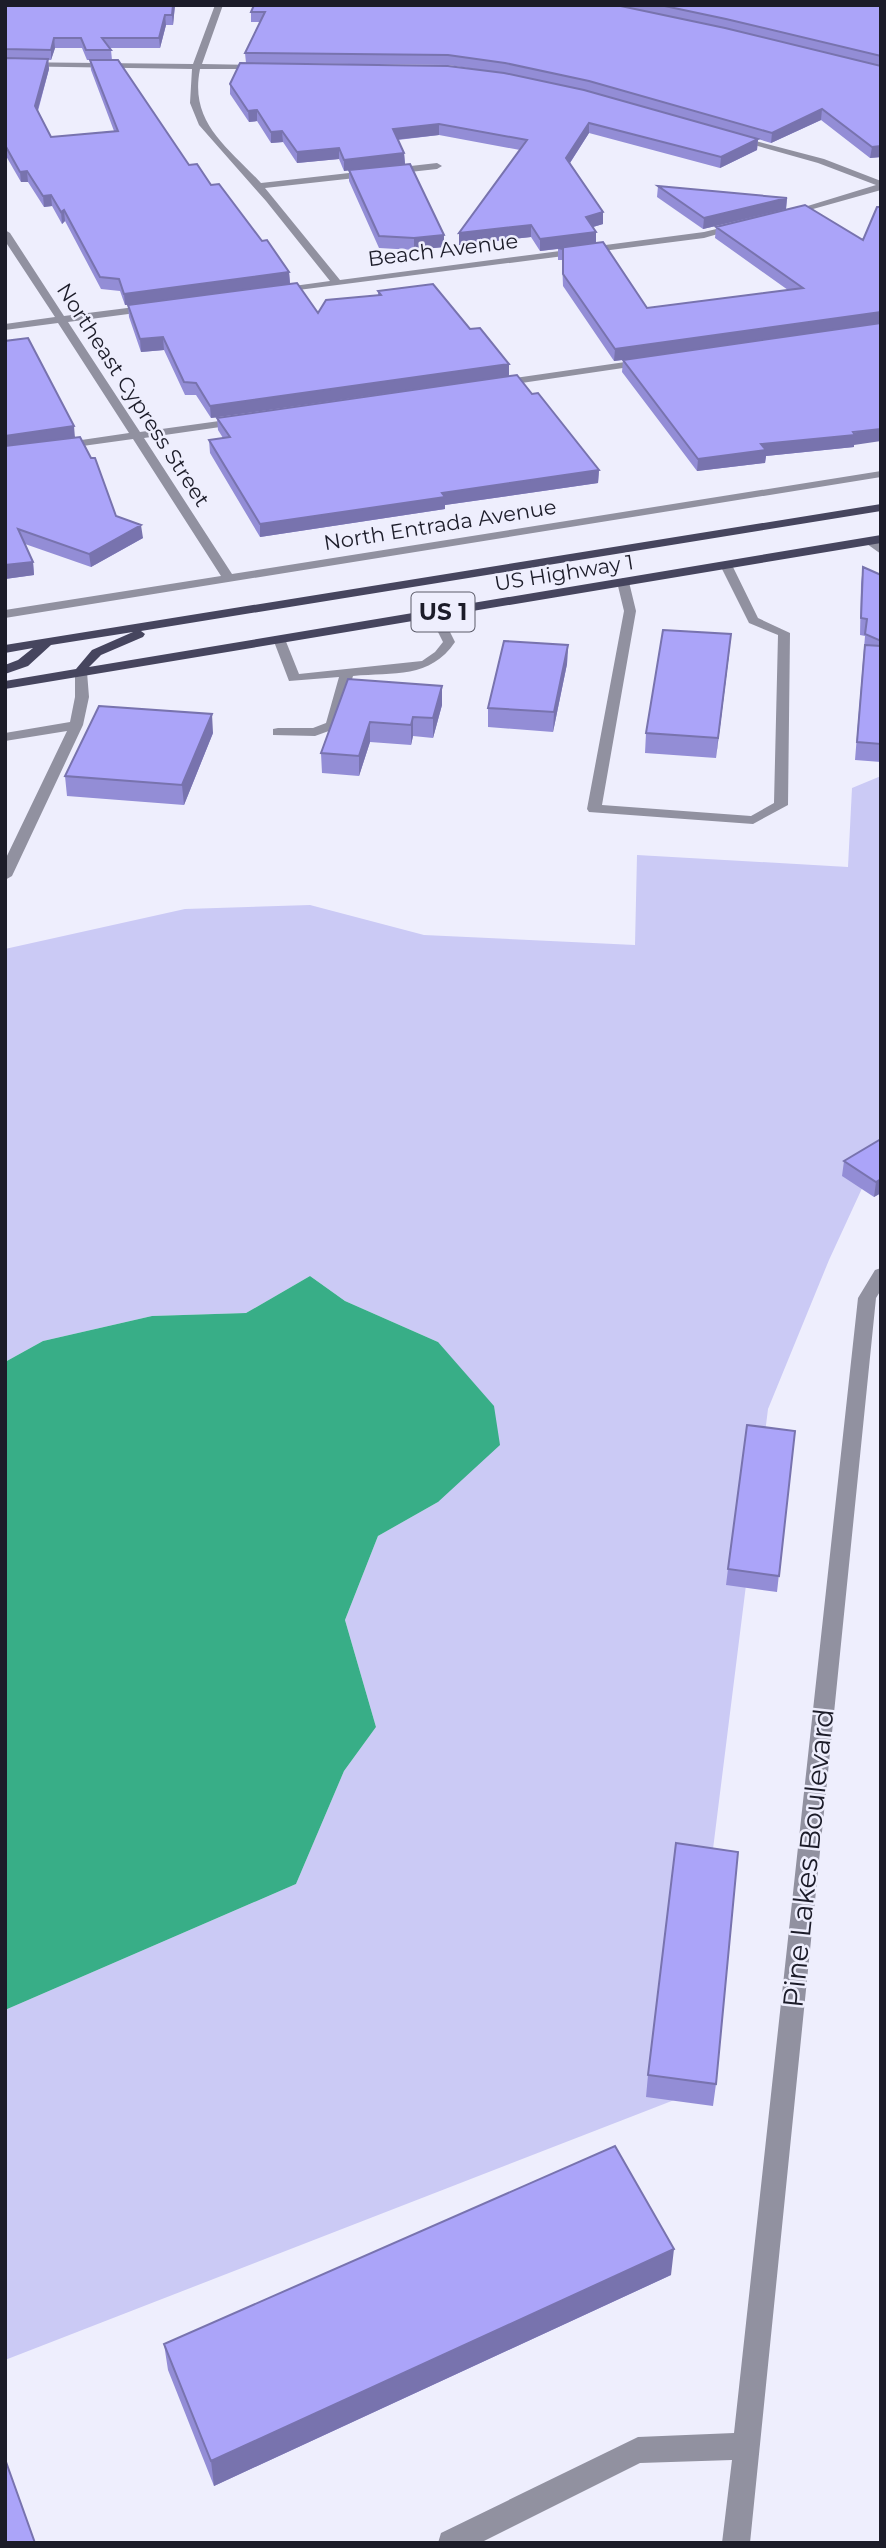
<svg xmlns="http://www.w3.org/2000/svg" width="886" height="2548" viewBox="0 0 886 2548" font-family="Montserrat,sans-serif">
  <rect width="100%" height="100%" fill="#eeeefd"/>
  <path fill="#cbcaf5" d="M881,776V1154L876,1158L829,1260L768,1409L682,2097L5,2360V2010L296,1884L344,1771L376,1727L345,1620L378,1536L438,1502V1342L345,1301L310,1276L246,1313L152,1316L43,1341L5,1362V949L185,909L310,905L424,935L635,945L637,855L848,867L852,788Z"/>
  <path fill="#38ae87" d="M310,1276L345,1301L438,1342L494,1406L500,1445L438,1502L378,1536L345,1620L376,1727L344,1771L296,1884L5,2010V1362L43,1341L152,1316L246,1313Z"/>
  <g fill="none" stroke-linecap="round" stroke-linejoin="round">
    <path fill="#9191a0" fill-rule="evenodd" d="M215,5H223L202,64L261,65L265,67L261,69H200C189,123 228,147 261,183L437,163L442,166L437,169L265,188L340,280L704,232L737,224L742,227L704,238L275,293V289L279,288L330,281L266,201L199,125L190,103L192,69L5,66V62L193,64Z
      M733,135L824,159L881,181V190L788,216V212L876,185L818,163L733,139Z
      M5,230L10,233L64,316L151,305L156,308L151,311L68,322L140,432L241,418L247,421L241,424L144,438L232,574L881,471V477L5,618V610L221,576L133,439L61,449L55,446L61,443L129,433L58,323L5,330V324L55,317L5,241Z
      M646,359L650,360V364L501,386L496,383L501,380Z
      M867,538H875L881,543V554L867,544Z
      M726,561L732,565L758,618L790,633L788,805L753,824L589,812L587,809L624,611L617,582L623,578L629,582L636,611L602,805L751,816L774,803L778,635L749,623L720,565Z
      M435,610L441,614L455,642C430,679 394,672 353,676L337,728L315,736L273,735V729L278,728H313L326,723L339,677L289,681L273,639L275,636H283L285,639L299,674L422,661L435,652L443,642L429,614Z
      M81,668L87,672L89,697L83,725L12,876L5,880V860L67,731L5,741V733L70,722L75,697V672Z
      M881,1268V1290L876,1298L750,2543H722L732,2460L640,2463L480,2543H438L441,2533L638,2437L734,2433L858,1298L875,1270Z"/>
    <path fill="#46455e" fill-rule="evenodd" d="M881,504V511L141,631L145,634L143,637L101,655L89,667L881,535V543L5,689V681L76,669L92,650L133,632L51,645L28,666L5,674V665L18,660L33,648L5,653V645Z"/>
  </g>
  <path fill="#938dd6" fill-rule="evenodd" d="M5,5H175L173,25H166L160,48H109L111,50L112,60L189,165L211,185L262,241L289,272L290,283L318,313L378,296V291L470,329L509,364V376L211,418L196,395H185L164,350L141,352L129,317L128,305H125L120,291L101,289L65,221L62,224L52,206L44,207L28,182H21L6,156H5ZM55,48H82L87,60H90L91,70L114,131L51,137L38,111L49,69L48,60H51Z
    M254,5H881V157L870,158L821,120L771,143L758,139L757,150L720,168L589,133L570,163L603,212V224L593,227L596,243L647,308L788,290L715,238L716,227L746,219L703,229L657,197L658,186L787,198L786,209L854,445V447L766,456L765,463L697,471L622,372L623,360L614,361L563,286L562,260H558V249L540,251L531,237L459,245V233L520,150L439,135L398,140L404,153L405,164L444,247L414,250L379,248L349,181V170L344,171L339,159L297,163L283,142L271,143L257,121L249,122L230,94V84L494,72L448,65L246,63L245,53L261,22H251V12Z
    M5,341L75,437L116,516L143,538L91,567L25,544L33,562L34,575L5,579Z
    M532,394L599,470L598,483L445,505V509L260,537L210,453L209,440L223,438L218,430L217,418Z
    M863,567L881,575V762L855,760L865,636L860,635L861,584Z
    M568,645L567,664L553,732L488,727V708Z
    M729,654L716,758L645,753L646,733Z
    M348,679L442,705L433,738L413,736L411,745L370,742L359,776L322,773L321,753Z
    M213,733L184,805L67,796L65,776Z
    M881,1139V1193L874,1197L842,1176L844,1161Z
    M795,1431L777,1592L726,1585L728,1569Z
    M648,2075L716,2084L713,2106L646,2097Z
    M671,2275L214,2486L168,2370L164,2344Z"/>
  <path fill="#7873ae" d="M173,5H175L173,25L172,15Z
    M165,15L166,25L160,48L159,38Z
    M54,38L55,48L51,60V50Z
    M48,59L49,69L36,116L35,106Z
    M822,109L821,120L771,143L772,133Z
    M257,110V121L249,122L248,111Z
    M589,123V133L566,169V158Z
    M439,124V135L393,140V129Z
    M282,131L283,142L271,143V132Z
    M758,139L757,150L720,168L721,157Z
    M881,146V157L870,158L872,147Z
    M339,148V159L297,163V152Z
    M404,153L405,164L344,171V160Z
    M27,171L28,182H21L20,172Z
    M51,195L52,206L44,207L43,196Z
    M787,198L786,209L703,229L704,218Z
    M64,210L65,221L62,224L61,212Z
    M603,212V224L586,229V217Z
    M531,225V237L459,245V233Z
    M596,232V244L540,251V239Z
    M444,235V247L414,250V238Z
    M289,272L290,284L125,305L124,294Z
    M881,312V324L614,361L615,349Z
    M163,337L164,350L141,352L140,339Z
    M509,364V376L211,418L210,406Z
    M74,426L75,438L5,448V436Z
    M881,429V441L854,445V447L766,456L765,463L697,471L698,459L761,444Z
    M599,470L598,483L445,505V509L260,537V524L442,493Z
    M141,525L143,538L91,567L89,554Z
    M33,562L34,575L5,579V565Z
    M731,634L729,654L716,758L718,738Z
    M568,645L567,664L553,732L554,712Z
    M442,686V705L433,738V718Z
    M212,714L213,733L184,805L182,785Z
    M413,717V736L411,745V725Z
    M370,722V742L359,776V756Z
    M881,1179V1193L874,1197L876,1182Z
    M674,2249L671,2275L214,2486L211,2461Z"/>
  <path fill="#aba4f9" stroke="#7873ae" stroke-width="2" d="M5,5H173L172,15H165L159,38H102L111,50H86L81,38H54L51,50L5,49Z
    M254,5H616L725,28L881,66V146L872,147L822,109L772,133L589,81L505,63L448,55L245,53L265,12H251Z
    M660,5H881V56L726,19Z
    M5,58L48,59L35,106L51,137L118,131L90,60H118L189,165L197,164L211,185L219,184L262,241L267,240L289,272L124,294L119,279L100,277L64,210L61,212L51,195L43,196L27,171L20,172L5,145Z
    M240,63L448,66L504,73L584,90L758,139L721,157L589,123L566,158L603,212L586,217L596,232L540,239L531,225L459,233L527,140L439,124L393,129L404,153L344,160L339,148L297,152L282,131L271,132L257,110L248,111L230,84Z
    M410,164L444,235L414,238L379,236L349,170Z
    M658,186L787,198L704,218Z
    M805,205L863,240L877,207H881V312L615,349L563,274V249L558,248L603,242L647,308L803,288L716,227Z
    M297,283L318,313L326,300L381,295L378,291L433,284L470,329L480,328L509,364L210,406L196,383L184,382L163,337L140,339L128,305Z
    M881,323V429L853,432L855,435L761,444L766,450L698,459L623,360Z
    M28,338L74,426L5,436V341Z
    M517,375L532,394L538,393L599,470L442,493L445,497L260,524L209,440L230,437L217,418Z
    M80,437L91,458H95L116,516L141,525L89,554L18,529L33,562L5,565V446Z
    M863,567L881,575V641L865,634L867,619L861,618Z
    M663,630L731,634L718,738L646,733Z
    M504,641L568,645L554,712L488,708Z
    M865,645L881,646V744L857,742Z
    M348,679L442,686L433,718L413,717L411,725L370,722L359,756L321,753Z
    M99,706L212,714L182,785L65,776Z
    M881,1139V1179L876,1182L844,1161Z
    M747,1425L795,1431L779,1576L728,1569Z
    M676,1843L738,1852L716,2084L648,2075Z
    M615,2146L674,2249L211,2461L164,2344Z
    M5,2459L35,2543H5Z"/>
  <g text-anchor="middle" stroke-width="5" stroke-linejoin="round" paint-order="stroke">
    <g font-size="21" fill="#1c1c29" stroke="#eeeefd">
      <text transform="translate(443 250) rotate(-7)" y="7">Beach Avenue</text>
      <text transform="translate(133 395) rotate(57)" y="7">Northeast Cypress Street</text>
      <text transform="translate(440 525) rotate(-9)" y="7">North Entrada Avenue</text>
      <text transform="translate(564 573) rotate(-9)" y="7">US Highway 1</text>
    </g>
    <rect fill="#eeeefd" stroke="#5b5b69" stroke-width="2" x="411.5" y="592.5" width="63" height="39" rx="5"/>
    <g font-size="23" font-weight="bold" fill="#1c1c29">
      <text x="443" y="620">US 1</text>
    </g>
    <g font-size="28" fill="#1c1c29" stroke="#eeeefd">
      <text transform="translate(808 1858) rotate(-84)" y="10">Pine Lakes Boulevard</text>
    </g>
  </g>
  <rect width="886" height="2548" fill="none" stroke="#1c1c29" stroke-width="14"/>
</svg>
